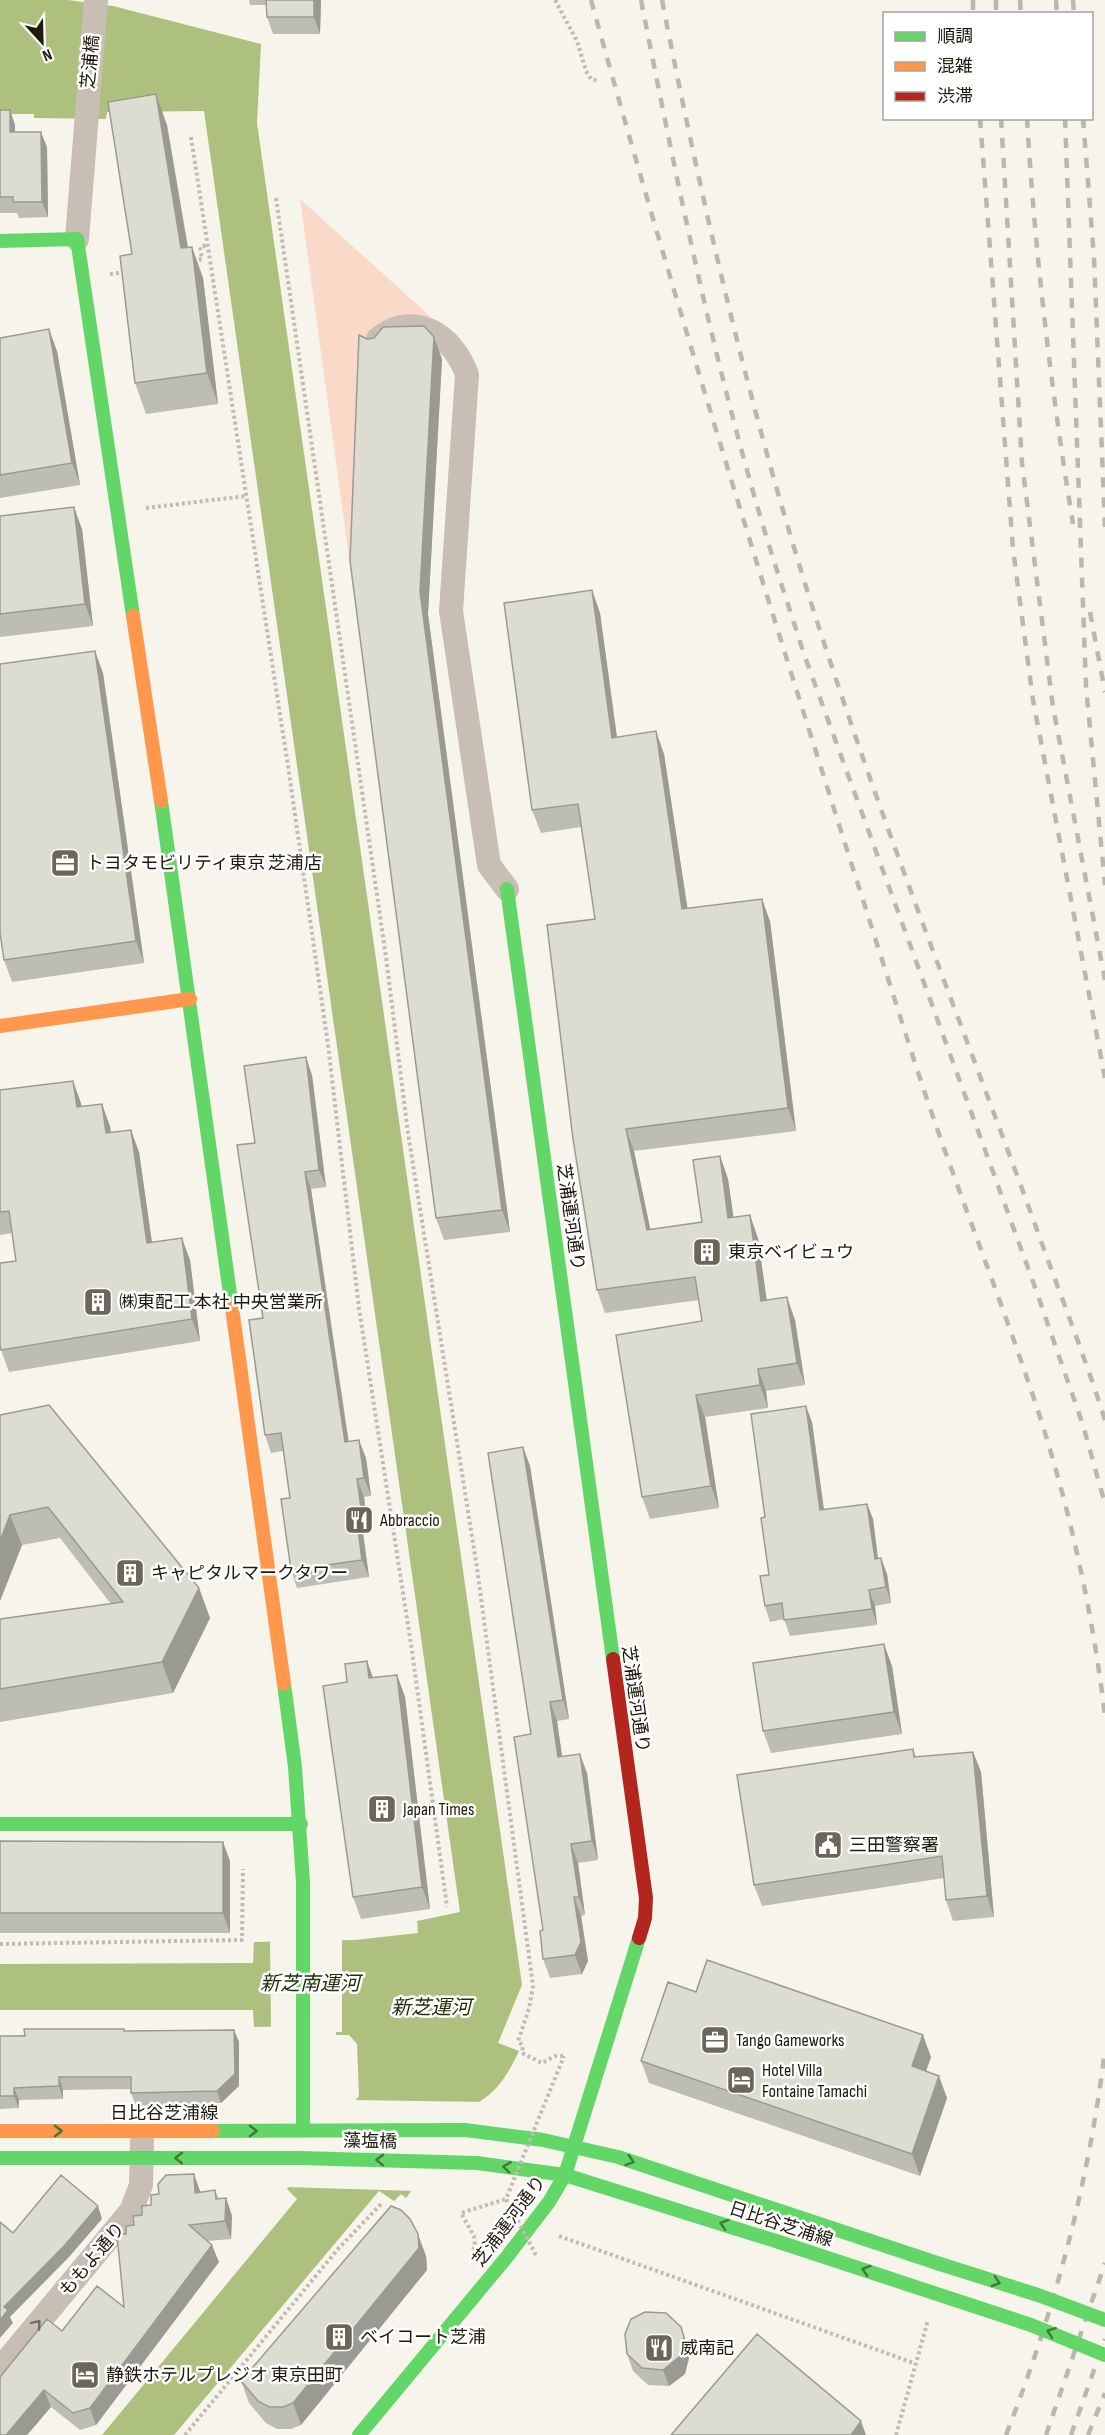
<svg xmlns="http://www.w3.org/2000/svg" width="1105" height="2435" viewBox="0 0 1105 2435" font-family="'Sofia Sans Condensed','Noto Sans JP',sans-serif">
  <rect width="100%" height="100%" fill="#f7f4ec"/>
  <path fill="#f9dac9" d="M300,199L431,317L412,316L363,348L353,587Z"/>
  <path fill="#adc07e" d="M0,0H68L113,6L261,44L257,123L522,1985L498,2043L519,2051C509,2072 498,2092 477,2103L406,2198L401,2194L394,2201L379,2191L174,2435H102L297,2199L287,2189L359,2096L357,2044L349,2035H336L337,2026L254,2027L253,2010H0V1964L253,1963L254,1942L355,1940L418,1933L417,1921L460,1912L204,111L107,112L106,119L34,118V114H0Z"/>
  <path fill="#f7f4ec" d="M342,1938V2032H334V2029L271,2030L270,1939Z
    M353,2100L485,2102L480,2106L415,2191L285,2187Z"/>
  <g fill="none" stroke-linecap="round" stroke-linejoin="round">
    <path stroke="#c1bbb3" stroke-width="4" stroke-dasharray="3 3" stroke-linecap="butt" d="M555,0L577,41L586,71L591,79L599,81
      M191,137L288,766L328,1045L359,1308L412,1651L447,1907
      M276,198L386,957L408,1133L477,1568L533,1986L529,2009L518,2041L523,2046L522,2053L542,2063L555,2056H564
      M193,261L202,259L200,247L207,245
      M110,274L127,272
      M146,508L246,496
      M0,1944L242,1940L243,1869
      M559,2236L914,2363
      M473,2250L475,2246L474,2236L461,2213L506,2199
      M185,2435L338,2249L383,2202
      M896,2435L928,2320"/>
    <path stroke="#c8beb4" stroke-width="24" d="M77,239L96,0
      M377,347L378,339C414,309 454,336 467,375L451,611L489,865L507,889
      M0,2369L131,2211L141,2185L142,2142"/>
    <path stroke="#63d668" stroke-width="14" d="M0,241L77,239L133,616
      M161,801L232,1308
      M507,889L613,1659
      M284,1684L295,1767L303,1882V2131
      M0,1824H301
      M213,2131L465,2130L543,2140L618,2157L940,2264
      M0,2158H300L477,2163L565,2175L779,2242
      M359,2435L506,2258L549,2202L565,2175L639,1938"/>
    <path stroke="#ff974d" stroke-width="14" d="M133,616L161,801
      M0,1026L190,999
      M232,1308L284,1684
      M0,2131H213"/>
    <path stroke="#b3261e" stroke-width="14" d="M613,1659L646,1898L645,1918L639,1938"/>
    <path stroke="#bcb6ae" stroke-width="4.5" stroke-dasharray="10 10" stroke-linecap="butt" d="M591,0C689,356 802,709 914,1060C953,1181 1001,1297 1040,1417C1071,1514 1093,1615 1105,1716
      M641,0C672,157 704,316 747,470C764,533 785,595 805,657L1031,1276L1083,1425L1105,1504
      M662,0C706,225 759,450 832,667C893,852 965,1033 1032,1216C1056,1284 1083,1351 1105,1420
      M973,0V14
      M996,0V14
      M1020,0L1021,14
      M1056,0L1057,14
      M1073,0L1074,14
      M980,118L1013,549L1033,700L1105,1078
      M1001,118L1022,463L1053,707L1105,980
      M1027,118C1035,254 1051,389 1073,524
      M1065,118L1086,686L1105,885
      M1083,118L1094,258L1105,527
      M1090,612L1105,692
      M1006,2435C1055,2310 1089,2182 1105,2049
      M1046,2435L1105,2263
      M1071,2435L1105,2339
      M1088,2435L1105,2393"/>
    <path stroke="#c1bbb3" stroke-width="4" stroke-dasharray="3 3" stroke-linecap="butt" d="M536,2255L506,2199L564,2056"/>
    <path stroke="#63d668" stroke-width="14" d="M779,2242L1031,2325L1105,2355
      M940,2264L1038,2295L1105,2320"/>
  </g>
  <path fill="#bebdb4" d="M249,0H321L320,34H273L267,17V5H250Z
    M0,110H10L15,125V132L47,147L48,217L19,218L17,213H0Z
    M167,125L188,247H192L203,278L218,404L146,414L135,383L132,254Z
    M0,338L57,351L80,485L0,498Z
    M367,339L442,359L428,614L510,1232L444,1240L436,1218Z
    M0,516L82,529L93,626L0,637Z
    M592,590L600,613L617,737L664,754L687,908L770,921L796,1131L634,1151L650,1229L702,1222L720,1156L728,1179L733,1218L758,1238L766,1300L795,1320L805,1385L766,1391L768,1408L705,1417L719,1508L650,1519L642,1497L702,1321L699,1300L605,1313L597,1290L595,919L581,827L541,833L532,810Z
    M103,673L144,963L12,982L4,960Z
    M312,1075L326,1187L311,1189L349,1442L366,1458L371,1496L364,1497L368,1532L363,1533L369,1577L297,1588L291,1570L290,1498L283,1451L271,1453L265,1435L263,1318L255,1143Z
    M73,1081L82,1107L110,1126L111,1132L139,1152L152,1242L190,1260L200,1341L9,1372L1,1350L16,1261L12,1233L0,1235V1090Z
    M0,1415L199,1588L210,1618L173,1693L0,1722V1619L111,1604L60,1538L22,1545L0,1601Z
    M812,1422L824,1509L867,1504L873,1519L878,1559L887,1574L891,1603L875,1606L877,1625L790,1636L784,1619L770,1622L765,1606L769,1575L765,1517Z
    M523,1447L530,1466L569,1719L557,1721L562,1757L587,1773L598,1860L578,1863L585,1915L581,1916L588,1961L582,1974L550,1978L543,1959V1930L531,1734Z
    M892,1666L902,1734L771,1753L763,1731Z
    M397,1675L405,1697L430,1909L361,1919L353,1897L373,1678Z
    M913,1749L916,1757L973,1752L981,1772L994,1917L953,1921L946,1900L944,1878L762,1906L754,1885Z
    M0,1841L230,1861V1933H0Z
    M696,1992L931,2057L926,2071L947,2098L920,2176L649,2083L641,2061Z
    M234,2030L239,2042V2086L221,2103L136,2106L131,2093V2089L63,2090V2099L19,2100V2108L0,2109V2036L125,2031Z
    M194,2174L200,2192L215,2190L219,2199L226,2198L232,2216L231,2239L208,2241L219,2262L96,2425L80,2430L51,2407L27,2435L62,2331L124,2307L126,2234L151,2205L159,2194Z
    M426,2256L427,2270L301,2425L291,2429H277L266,2423L249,2403L241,2381Z
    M687,2344L690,2354L685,2374L669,2386L648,2385L633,2371L627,2354Z"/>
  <path fill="#9b9a92" d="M314,0H321L320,34L314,17Z
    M156,94L167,125L193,279L181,248Z
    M10,110L15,125V148L10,132Z
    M41,132L47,147L48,217L42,202Z
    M192,247L203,278L218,404L207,373Z
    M49,329L57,351L80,485L72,463Z
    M434,337L442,359L428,614L510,1232L502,1210L420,592Z
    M74,507L82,529L93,626L85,604Z
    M592,590L600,613L620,760L612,738Z
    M95,651L103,673L144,963L136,941Z
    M656,731L664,754L691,931L682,909Z
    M762,899L770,921L796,1131L788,1108Z
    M306,1057L312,1075L326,1187L319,1170Z
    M73,1081L81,1103L85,1129L77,1107Z
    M102,1104L110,1126L114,1155L106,1133Z
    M626,1129L634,1151L655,1252L647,1230Z
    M131,1130L139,1152L155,1265L147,1243Z
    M720,1156L728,1179L737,1241L728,1218Z
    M305,1172L311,1189L351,1460L345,1442Z
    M750,1215L758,1238L770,1323L761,1301Z
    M182,1238L190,1260L200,1341L192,1319Z
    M787,1297L795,1320L805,1385L797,1363Z
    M758,1369L766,1391L768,1408L760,1385Z
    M696,1395L705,1417L719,1508L711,1486Z
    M806,1406L812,1422L826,1526L820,1510Z
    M359,1440L366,1458L371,1496L364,1478Z
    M523,1447L530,1466L569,1719L563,1700Z
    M357,1479L364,1497L368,1532L362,1515Z
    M867,1504L873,1519L880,1575L875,1559Z
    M10,1515L22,1545L0,1601V1541Z
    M356,1515L363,1533L369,1577L362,1560Z
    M881,1558L887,1574L891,1603L886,1587Z
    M199,1588L210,1618L173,1693L162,1662Z
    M869,1590L875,1606L877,1625L872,1609Z
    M884,1644L892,1666L902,1734L894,1712Z
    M367,1661L375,1683L369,1678Z
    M397,1675L405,1697L430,1909L422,1887Z
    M550,1702L557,1721L565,1776L558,1757Z
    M973,1752L981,1772L994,1917L987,1896Z
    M580,1754L587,1773L598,1860L592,1841Z
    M223,1842L230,1861V1933L223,1913Z
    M571,1844L578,1863L585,1915L579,1897Z
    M574,1897L581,1916L588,1961L582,1974L575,1955Z
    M234,2030L239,2042V2086L221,2103L217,2091Z
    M923,2035L931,2057L920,2088L912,2066Z
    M939,2076L947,2098L920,2176L912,2154Z
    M59,2077L63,2090V2099L59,2086Z
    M14,2088L19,2100V2108L14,2096Z
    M194,2174L200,2191L201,2211L195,2193Z
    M226,2198L232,2216L231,2239L225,2221Z
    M98,2206L102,2219L69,2257L10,2317L13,2323L0,2338V2320L4,2307Z
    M418,2234L426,2256L427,2270L301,2425L293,2403Z
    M212,2245L219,2262L96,2425L90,2408Z
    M681,2327L690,2354L685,2374L669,2386L663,2370Z
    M44,2390L51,2407L27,2435H6Z
    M861,2421L866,2435H851Z"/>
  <path fill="#dddcd1" stroke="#9b9a92" stroke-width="1.5" d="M266,0H314V17H267Z
    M156,94L181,248L192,247L207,373L135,383L120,256L132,254L108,102Z
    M0,110H10V132H41L42,202H13V197H0Z
    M424,326L434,337L420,592L502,1210L436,1218L350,561L359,335L367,339L374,338L383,327Z
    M49,329L72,463L0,475V338Z
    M74,507L85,604L0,614V516Z
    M592,590L612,738L656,731L682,909L762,899L788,1108L626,1129L647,1230L702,1222L693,1160L720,1156L728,1218L750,1215L761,1301L787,1297L797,1363L758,1369L760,1385L696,1395L711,1486L642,1497L616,1335L702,1321L695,1277L597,1290L573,1139L547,925L595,919L578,804L532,810L504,603Z
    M95,651L136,941L4,960L0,933V664Z
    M306,1057L319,1170L305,1172L345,1442L359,1440L364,1478L357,1479L362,1515H356L362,1560L291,1570L281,1499L290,1498L281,1433L265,1435L249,1320L263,1318L237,1145L255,1143L244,1066Z
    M73,1081L77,1107L102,1104L106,1133L131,1130L147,1243L182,1238L192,1319L1,1350L0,1345V1263L16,1261L9,1211L0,1212V1090Z
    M49,1405L199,1588L162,1662L0,1689V1619L123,1602L48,1507L10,1515L0,1541V1415Z
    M806,1406L820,1510L867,1504L875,1559L881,1558L886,1587L869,1590L872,1609L784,1620L782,1603L765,1606L760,1576L769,1575L761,1518L765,1517L751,1414Z
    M523,1447L563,1700L550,1702L558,1757L580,1754L592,1841L571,1844L579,1897H574L581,1942L575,1955L543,1959L540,1931L543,1930L514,1737L531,1734L488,1453Z
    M884,1644L894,1712L763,1731L753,1663Z
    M367,1661L369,1678L397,1675L422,1887L353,1897L323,1686L347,1682L345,1664Z
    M913,1749L914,1757L973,1752L987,1896L946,1900L942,1856L754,1885L737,1775Z
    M0,1841L223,1842V1913H0Z
    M707,1960L923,2035L912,2066L939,2076L912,2154L641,2061L668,1982L696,1992Z
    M24,2029H124V2031L234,2030L235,2074L217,2091L131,2093V2077H59V2086L14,2088V2096H0V2036H25Z
    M194,2174L195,2193L215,2190L216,2199L226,2198L225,2221L189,2225L212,2245L90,2408L73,2413L44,2390L6,2435H0V2377L47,2319L62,2331L97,2286L124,2307L117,2235L126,2234V2226L134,2225L133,2216L142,2215V2206L151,2205V2195L159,2194L158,2184L166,2175Z
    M61,2175L98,2206L65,2245L4,2307L8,2310L0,2320V2222L13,2233Z
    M391,2206L401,2210L410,2219L418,2234L419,2248L293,2403L283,2407H269L258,2401L241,2381Z
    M645,2312L666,2313L681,2327L684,2337L679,2357L663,2370L642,2368L627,2354L625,2334L631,2319Z
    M757,2334L861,2421L851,2435H671Z"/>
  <defs><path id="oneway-chevron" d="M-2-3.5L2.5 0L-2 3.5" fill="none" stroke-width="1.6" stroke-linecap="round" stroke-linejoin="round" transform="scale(1.5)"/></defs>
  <g stroke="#41783a">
    <use href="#oneway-chevron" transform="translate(58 2131)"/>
    <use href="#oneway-chevron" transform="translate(253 2131)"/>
    <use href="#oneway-chevron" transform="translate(179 2158) rotate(-180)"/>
    <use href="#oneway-chevron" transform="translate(380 2160) rotate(-179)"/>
    <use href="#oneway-chevron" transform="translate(630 2161) rotate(18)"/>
    <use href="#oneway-chevron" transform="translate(507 2167) rotate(-173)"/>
    <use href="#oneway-chevron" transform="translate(724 2224) rotate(-162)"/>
    <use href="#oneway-chevron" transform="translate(866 2270) rotate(-162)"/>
    <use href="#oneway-chevron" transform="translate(996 2282) rotate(17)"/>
    <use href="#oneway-chevron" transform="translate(1051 2332) rotate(-160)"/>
  </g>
  <use stroke="#746c60" href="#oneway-chevron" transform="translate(37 2324) rotate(-50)"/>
  <defs>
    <g id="office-square" transform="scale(1.5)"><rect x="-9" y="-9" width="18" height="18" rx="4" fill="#6b665a" stroke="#fff"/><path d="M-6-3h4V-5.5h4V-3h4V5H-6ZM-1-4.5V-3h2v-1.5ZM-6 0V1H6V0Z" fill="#fff"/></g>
    <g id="building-square" transform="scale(1.5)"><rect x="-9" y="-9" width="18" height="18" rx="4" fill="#6b665a" stroke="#fff"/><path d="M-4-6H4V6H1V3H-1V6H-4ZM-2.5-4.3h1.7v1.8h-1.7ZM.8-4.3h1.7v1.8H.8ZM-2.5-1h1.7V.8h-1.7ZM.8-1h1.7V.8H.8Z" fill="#fff"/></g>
    <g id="restaurant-square" transform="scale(1.5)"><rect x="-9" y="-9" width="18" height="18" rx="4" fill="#6b665a" stroke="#fff"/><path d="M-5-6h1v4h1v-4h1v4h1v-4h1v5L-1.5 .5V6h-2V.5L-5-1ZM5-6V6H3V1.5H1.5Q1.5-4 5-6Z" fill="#fff"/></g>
    <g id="civic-square" transform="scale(1.5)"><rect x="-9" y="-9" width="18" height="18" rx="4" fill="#6b665a" stroke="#fff"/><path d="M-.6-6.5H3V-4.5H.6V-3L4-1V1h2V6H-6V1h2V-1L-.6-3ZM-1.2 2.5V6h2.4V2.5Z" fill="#fff"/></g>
    <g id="hotel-square" transform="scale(1.5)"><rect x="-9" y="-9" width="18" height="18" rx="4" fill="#6b665a" stroke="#fff"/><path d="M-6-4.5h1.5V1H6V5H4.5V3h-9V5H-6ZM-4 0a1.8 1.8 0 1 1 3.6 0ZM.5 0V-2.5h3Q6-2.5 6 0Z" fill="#fff"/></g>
  </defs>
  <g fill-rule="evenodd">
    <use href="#office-square" x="65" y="863"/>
    <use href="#building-square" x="707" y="1252"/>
    <use href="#building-square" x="98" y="1302"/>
    <use href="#restaurant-square" x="359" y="1520"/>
    <use href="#building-square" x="130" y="1573"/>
    <use href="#building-square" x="382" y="1809"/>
    <use href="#civic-square" x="828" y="1845"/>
    <use href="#office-square" x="715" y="2040"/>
    <use href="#hotel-square" x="741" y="2080"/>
    <use href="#building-square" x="339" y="2337"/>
    <use href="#restaurant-square" x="659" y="2348"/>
    <use href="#hotel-square" x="85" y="2375"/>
  </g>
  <g text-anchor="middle" stroke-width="5" stroke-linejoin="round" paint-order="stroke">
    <g font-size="18" fill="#1f190c" stroke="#fff">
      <text transform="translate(90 62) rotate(-85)" y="6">芝浦橋</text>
      <text transform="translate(571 1217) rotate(82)" y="6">芝浦運河通り</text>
      <text transform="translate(636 1699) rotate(82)" y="6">芝浦運河通り</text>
      <text x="164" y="2119">日比谷芝浦線</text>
      <text transform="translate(370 2141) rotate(1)" y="6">藻塩橋</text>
      <text transform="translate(509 2221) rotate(-53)" y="6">芝浦運河通り</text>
      <text transform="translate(781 2224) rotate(18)" y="6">日比谷芝浦線</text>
      <text transform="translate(92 2259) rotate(-50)" y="6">ももよ通り</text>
    </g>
    <g font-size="18" fill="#1f190c" stroke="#fff" text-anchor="start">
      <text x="86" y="869">トヨタモビリティ東京 芝浦店</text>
      <text x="728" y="1258">東京ベイビュウ</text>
      <text x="119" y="1308">㈱東配工 本社 中央営業所</text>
      <text x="380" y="1526">Abbraccio</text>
      <text x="151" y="1579">キャピタルマークタワー</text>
      <text x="403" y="1815">Japan Times</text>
      <text x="849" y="1851">三田警察署</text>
      <text x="736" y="2046">Tango Gameworks</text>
      <text x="762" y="2076">Hotel Villa<tspan x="762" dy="21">Fontaine Tamachi</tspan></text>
      <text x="360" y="2343">ベイコート芝浦</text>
      <text x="680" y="2354">威南記</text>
      <text x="106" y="2381">静鉄ホテルプレジオ 東京田町</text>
    </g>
    <g font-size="20" font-style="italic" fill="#242f08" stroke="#fff">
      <text x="310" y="1990">新芝南運河</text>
      <text x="431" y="2014">新芝運河</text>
    </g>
  </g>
  <rect x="883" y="12" width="210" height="108" fill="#ffffff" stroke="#a5a39e" stroke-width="1.5"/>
  <rect x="895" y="32" width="30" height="9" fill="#63d668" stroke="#a5a39e" stroke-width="1.5"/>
  <text x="937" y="42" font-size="18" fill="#1f190c">順調</text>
  <rect x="895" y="62" width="30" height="9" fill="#ff974d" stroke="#a5a39e" stroke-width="1.5"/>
  <text x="937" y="72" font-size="18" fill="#1f190c">混雑</text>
  <rect x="895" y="92" width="30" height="9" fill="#b3261e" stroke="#a5a39e" stroke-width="1.5"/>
  <text x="937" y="102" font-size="18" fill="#1f190c">渋滞</text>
  <g transform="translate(42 42) rotate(158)" stroke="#ffffff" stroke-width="4.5" paint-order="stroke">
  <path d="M0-4.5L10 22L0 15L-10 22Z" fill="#1f190c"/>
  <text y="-9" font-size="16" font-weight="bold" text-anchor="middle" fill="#1f190c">N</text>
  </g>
</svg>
